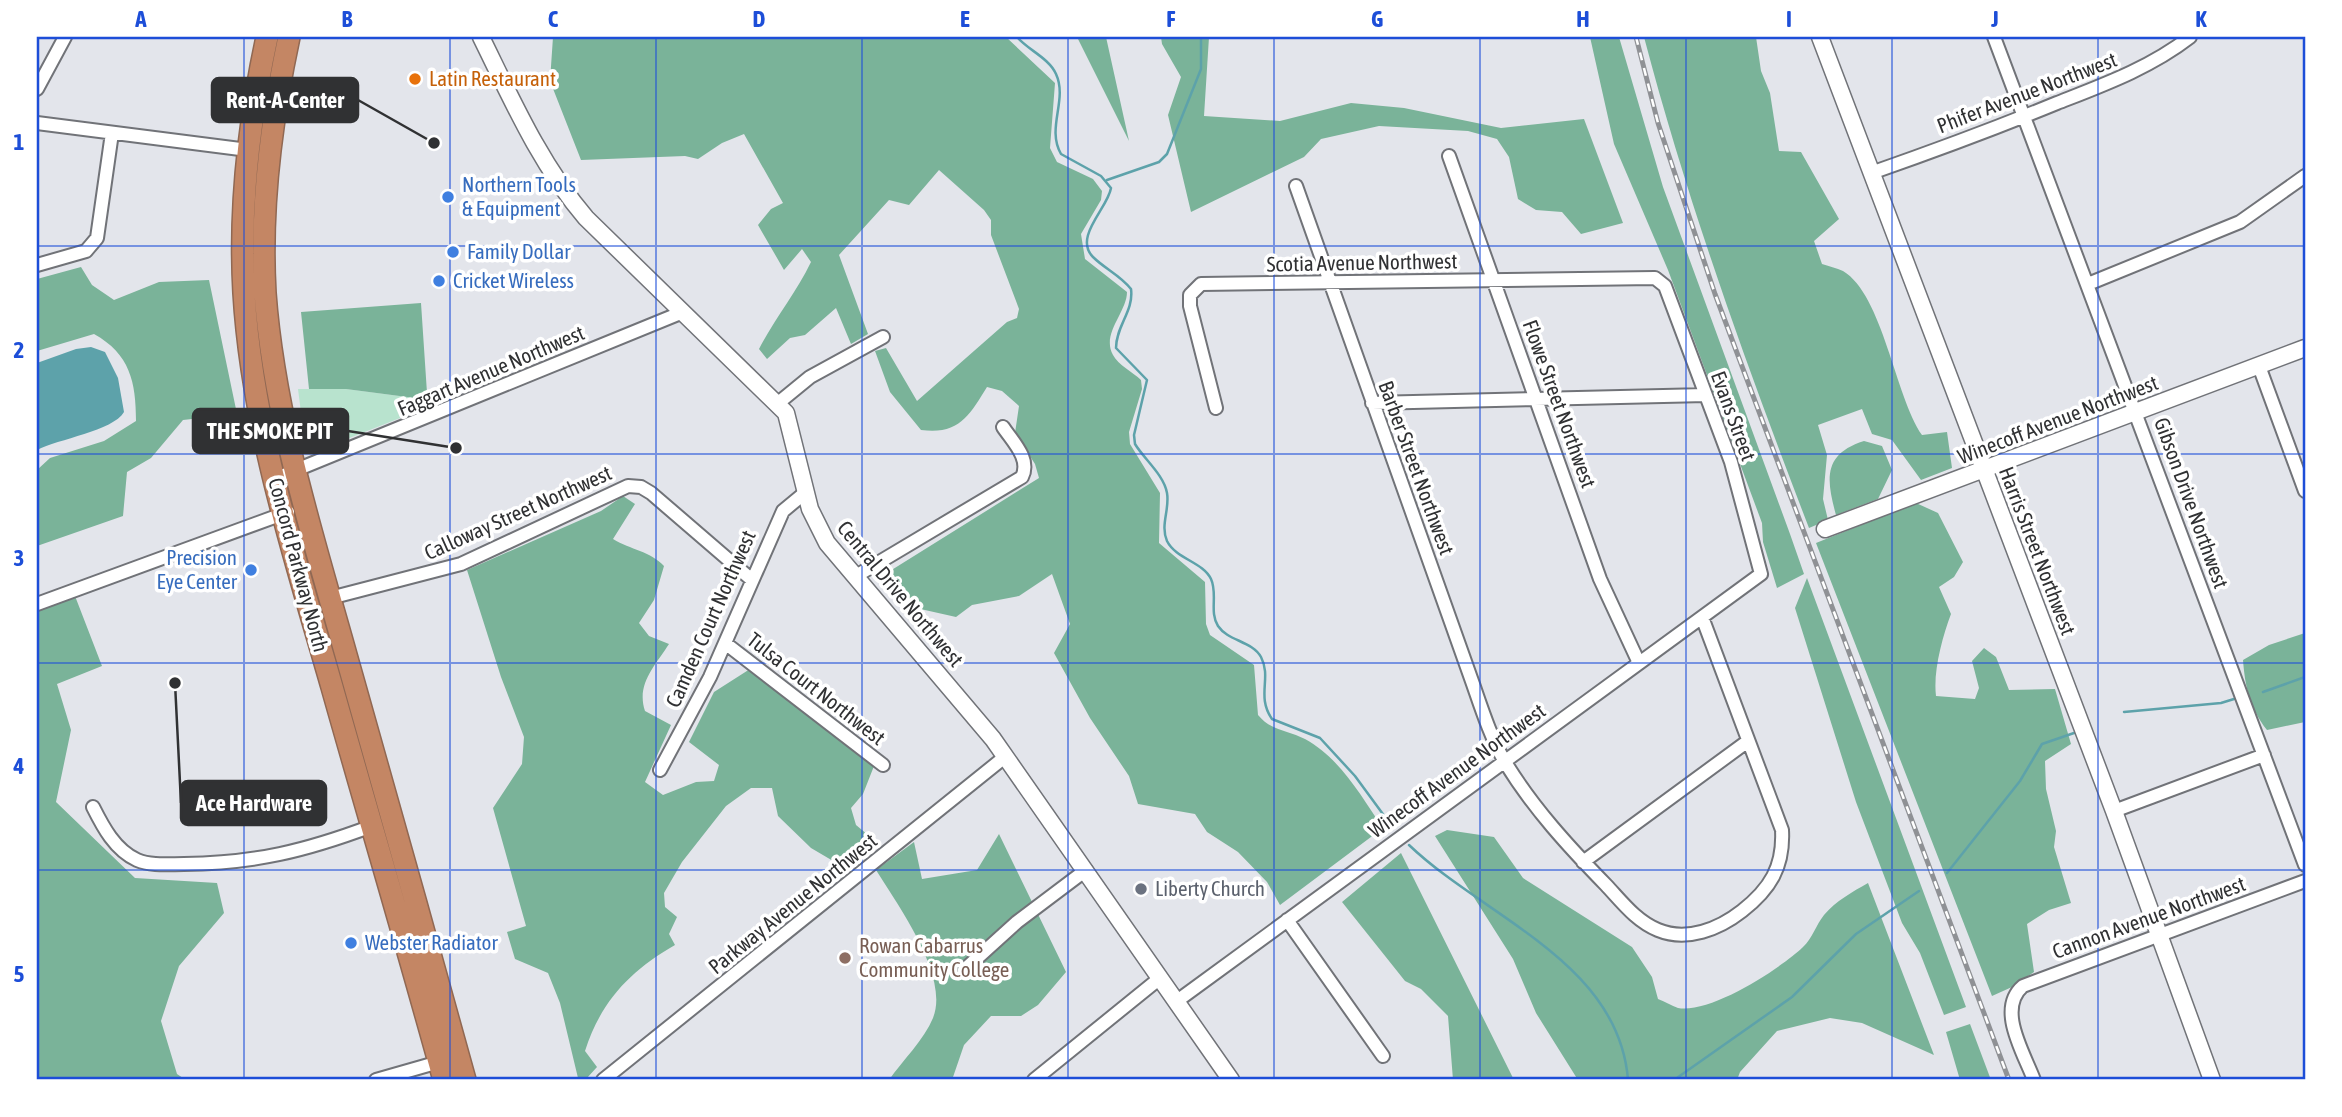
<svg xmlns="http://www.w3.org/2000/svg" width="2342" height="1117" viewBox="0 0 2342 1117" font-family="'Asap Condensed',sans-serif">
  <rect width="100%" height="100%" fill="#e3e5eb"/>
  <path fill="#b8e3ce" d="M298,389H346L415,398L427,393L428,407L324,448L311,449L305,444Z"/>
  <path fill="#7ab399" d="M553,37H1006L1055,83L1050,148L1057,162L1093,179L1102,191L1101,200L1081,234L1085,259L1127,292C1127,312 1101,334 1113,355C1118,365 1133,372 1141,380L1142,389L1129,432L1130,444L1160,493L1159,543L1205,582L1206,624L1210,635L1254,665L1258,715C1271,731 1288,730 1305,739C1340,758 1361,796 1383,828L1280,905L1267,882L1238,852L1207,832L1195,814L1138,804L1129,776L1090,718L1054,653L1070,624L1052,574L1019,596L972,605L956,617L916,608L890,571L1039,478L1035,464L1015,433L1019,406L1002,391L987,387C969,416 959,435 921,430L890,392L875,351L886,348L917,401L1007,322L1017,318L1019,309L991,235V220L984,210L939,170L909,205L889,200L839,255L868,334L851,344L836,308L805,335L790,338L767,359L759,349C775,318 796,293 811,262L802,249L784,270L758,225L771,209L783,203L744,134L722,143L698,159L685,156L581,160L550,81Z
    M1077,37H1106L1129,141Z
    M1161,37H1209L1204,116L1280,121L1351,103L1404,108L1501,128L1584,119L1623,223L1581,234L1562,212L1536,210L1518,199L1509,157L1497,139L1468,131L1379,126L1321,139L1304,157L1191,212L1168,115L1181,77L1162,44Z
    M1590,37H1619L1663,187L1790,534L1804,574L1777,588L1763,542L1762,523L1668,270L1614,144Z
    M1644,37H1756L1761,71L1770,93L1779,151L1801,152L1839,219L1814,241L1822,264C1828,266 1837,268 1843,271C1883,295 1895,396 1922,435L1947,432L1952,468L1921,480L1892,440L1872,434L1862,409L1818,425L1827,455L1823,499L1828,520L1809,528C1747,367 1688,204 1644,37Z
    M81,267L92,285L114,300L159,282L209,280L237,414L183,420L151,458L127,472L123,516L37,546V470L50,458L104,441L136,421C136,382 130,354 94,334L37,351V279Z
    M421,303L427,393L415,398L346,389H309L301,312Z
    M1864,441L1882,446L1892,470L1878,499L1836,515C1826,479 1823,454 1864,441Z
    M623,496L635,504L613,539C631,550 650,551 664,566L654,600L639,623L649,636L669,644C655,666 636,684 645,711L671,725L645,782L663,795L696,782L714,781L719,765L689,742L714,692L750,669L874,766L863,794L851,808L856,825L874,840L845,868L811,848L778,816L772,788H751L726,806L682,862L664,893L665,907L677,917L669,934L675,945C630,971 601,1001 585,1051L597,1067L587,1078H578L560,1003L548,973L515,959L507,932L526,926L493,808L522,764L524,737L501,677L467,570L601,511Z
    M1916,503L1938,513L1963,562L1954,577L1939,587L1951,614C1942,638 1933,672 1936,696L1975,699L1979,688L1972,661L1984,648L1996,657L2009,690L2055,689L2071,744L2045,761L2046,789L2056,831L2054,847L2071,903L2049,910L2027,924L2034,972L2012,987L1992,996L1816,543Z
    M1807,578L1966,1007L1944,1015L1920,953L1902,923L1856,802L1795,608Z
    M75,596L102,666L57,684L71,730L56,802L135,878L217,883L224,913L179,966L161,1021L177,1074L186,1080H37V607Z
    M2305,633V722L2267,730C2250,708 2245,687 2243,660L2269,645Z
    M1447,830L1494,837L1523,878L1632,947L1652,977L1658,999C1664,1001 1672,1006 1678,1008C1710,1014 1780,969 1803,947C1812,939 1816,925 1824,915C1836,901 1852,892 1868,883L1934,1055L1862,1023L1830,1018L1777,1031L1740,1072L1737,1080H1578L1536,1013L1513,959L1435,836Z
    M999,834L1066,972L1038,1005L1021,1016H991L964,1045L952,1080H889C902,1061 924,1040 933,1018C950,976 897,904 876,870L914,842L922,879L977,870Z
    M1401,853L1514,1080H1453L1448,1016L1421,989L1405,981L1342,902Z
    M1970,1024L1991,1080H1960L1946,1032Z"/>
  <path fill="#5da2aa" d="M91,347L105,352L118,378L124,412C113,431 58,439 37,450V363L76,349Z"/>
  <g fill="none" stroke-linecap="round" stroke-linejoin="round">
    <path stroke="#5da2aa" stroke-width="2.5" d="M1017,37C1028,50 1049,58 1056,74C1068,100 1046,128 1061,154L1101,176L1111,188C1108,208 1073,237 1093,257C1105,269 1120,275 1131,289C1134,311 1116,326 1116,348L1147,380L1134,435L1135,444C1144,459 1164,475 1167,493C1170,509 1160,525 1167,541C1176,559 1203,562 1211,579C1218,594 1209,612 1218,626C1228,641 1252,641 1261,657C1272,678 1256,696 1272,719L1320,738L1355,776L1388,821
      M1107,180L1159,162L1167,154L1201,69V37
      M2263,692L2305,677
      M2124,712L2221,703L2234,699
      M1409,845C1484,917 1619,962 1628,1080
      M1947,873L2020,781L2042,744L2074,733
      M1674,1080L1792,997L1856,934L1919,891"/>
    <g stroke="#717378" stroke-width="16">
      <path id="street" d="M1994,37L2305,865
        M37,89L65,37
        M37,123L248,150
        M1449,156L1600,579L1639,663
        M1871,173C1934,151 1996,128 2057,103C2103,85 2150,68 2190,37
        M1296,186L1473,684C1482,710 1491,738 1505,762C1533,808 1569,847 1606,885C1622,902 1636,921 1658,930C1687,942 1719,929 1742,911C1770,889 1784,867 1782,830L1702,617
        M37,265L86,251L97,238L112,133
        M2088,284L2240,222L2305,176
        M2259,366L2305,491
        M1372,403L1706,395
        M777,404L810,377L883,337
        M274,479L683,312
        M856,576L1022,477C1031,459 1013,442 1003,427
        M330,598L461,564L628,486L641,487L651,493L752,580
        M37,604L288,512
        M725,643L883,765
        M660,770L710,677L783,511L806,492
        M93,807C103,827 115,850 137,860C151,866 169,864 184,864C256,863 305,851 372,826
        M2114,811L2264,755
        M1583,862L1748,741
        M1287,920L1383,1056
        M964,970L1017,922L1086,870
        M1177,1001L1761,574L1731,462L1665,286L1655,278L1201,284L1190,295V306L1216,408
        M376,1080L439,1062
        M603,1080L1006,756
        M1034,1080L1160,978
        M2034,1080C2024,1053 1996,1009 2023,986L2305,881"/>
    </g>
    <g stroke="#717378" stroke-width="19">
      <path id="secondary" d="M481,37C512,100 540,164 586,218L786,413L810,509L827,543L993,739L1231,1080
        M1820,37L2114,811L2212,1080
        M1825,529L2305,348"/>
    </g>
    <g stroke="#906853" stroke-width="24">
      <path id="highway" d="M267,37C249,121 239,207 244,293C252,428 295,558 332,687C369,818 408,949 444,1080
        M289,37C271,121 260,207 265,293C274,416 313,537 346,655C386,797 426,938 465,1080"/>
    </g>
    <use href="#street" stroke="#fff" stroke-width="12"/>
    <use href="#secondary" stroke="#fff" stroke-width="16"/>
    <use href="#highway" stroke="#c48664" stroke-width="21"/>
    <g stroke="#8f9195" stroke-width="5">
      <path id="rail" d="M1636,37L1658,123L1715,294L2009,1080"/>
    </g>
    <use href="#rail" stroke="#fff" stroke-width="2.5" stroke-dasharray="8" stroke-linecap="butt"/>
  </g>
  <path fill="none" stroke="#1d4ed8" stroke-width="2" stroke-opacity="0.55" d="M244,37V1080M450,37V1080M656,37V1080M862,37V1080M1068,37V1080M1274,37V1080M1480,37V1080M1686,37V1080M1892,37V1080M2098,37V1080M37,246H2305M37,454H2305M37,663H2305M37,870H2305"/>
  <circle fill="#e8710a" stroke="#fff" stroke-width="2.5" cx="415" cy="79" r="7"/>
  <g fill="#3f7fe0" stroke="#fff" stroke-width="2.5">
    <circle cx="448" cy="197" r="7"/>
    <circle cx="453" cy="252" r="7"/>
    <circle cx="439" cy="281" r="7"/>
    <circle cx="251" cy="570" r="7"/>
    <circle cx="351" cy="943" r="7"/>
  </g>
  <circle fill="#6b7280" stroke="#fff" stroke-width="2.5" cx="1141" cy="889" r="7"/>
  <circle fill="#8d6e63" stroke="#fff" stroke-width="2.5" cx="845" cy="958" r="7"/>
  <g text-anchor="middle" stroke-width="7" stroke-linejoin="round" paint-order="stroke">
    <g font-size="21" fill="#c56008" stroke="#fff" text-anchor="start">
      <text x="429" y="86">Latin Restaurant</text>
    </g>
    <g font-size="21" fill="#303133" stroke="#fff">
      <text transform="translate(2027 93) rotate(-21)" y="7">Phifer Avenue Northwest</text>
      <text transform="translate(1362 263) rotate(-1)" y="7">Scotia Avenue Northwest</text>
      <text transform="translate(491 371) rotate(-23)" y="7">Faggart Avenue Northwest</text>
      <text transform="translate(1559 404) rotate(70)" y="7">Flowe Street Northwest</text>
      <text transform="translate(1733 416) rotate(70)" y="7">Evans Street</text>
      <text transform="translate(2058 420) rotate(-21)" y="7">Winecoff Avenue Northwest</text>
      <text transform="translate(1416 468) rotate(70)" y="7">Barber Street Northwest</text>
      <text transform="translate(2191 503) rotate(70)" y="7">Gibson Drive Northwest</text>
      <text transform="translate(518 513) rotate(-24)" y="7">Calloway Street Northwest</text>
      <text transform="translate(2037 551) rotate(69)" y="7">Harris Street Northwest</text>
      <text transform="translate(298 565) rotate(75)" y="7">Concord Parkway North</text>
      <text transform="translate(900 594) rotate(50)" y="7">Central Drive Northwest</text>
      <text transform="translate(711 619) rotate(-66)" y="7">Camden Court Northwest</text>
      <text transform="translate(816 689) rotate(38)" y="7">Tulsa Court Northwest</text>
      <text transform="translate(1457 771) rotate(-36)" y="7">Winecoff Avenue Northwest</text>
      <text transform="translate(793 904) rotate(-39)" y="7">Parkway Avenue Northwest</text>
      <text transform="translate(2149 918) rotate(-20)" y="7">Cannon Avenue Northwest</text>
    </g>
    <g font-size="21" fill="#366cbe" stroke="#fff" text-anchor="start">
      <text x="462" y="192">Northern Tools<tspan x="462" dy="24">&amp; Equipment</tspan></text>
      <text x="467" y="259">Family Dollar</text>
      <text x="453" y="288">Cricket Wireless</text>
      <text x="237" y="565" text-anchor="end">Precision<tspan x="237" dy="24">Eye Center</tspan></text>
      <text x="365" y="950">Webster Radiator</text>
    </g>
    <g font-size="21" fill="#5b616d" stroke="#fff" text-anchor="start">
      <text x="1155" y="896">Liberty Church</text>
    </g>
    <g font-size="21" fill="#785e54" stroke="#fff" text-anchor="start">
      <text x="859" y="953">Rowan Cabarrus<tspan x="859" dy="24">Community College</tspan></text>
    </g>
  </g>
  <path fill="none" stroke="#303133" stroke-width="2.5" d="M434 143L358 100M456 448L348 431M175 683L181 803"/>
  <g fill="#303133" stroke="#fff" stroke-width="2.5">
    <circle cx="434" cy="143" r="7"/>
    <circle cx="456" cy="448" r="7"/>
    <circle cx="175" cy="683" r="7"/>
  </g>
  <g fill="#303133" stroke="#303133" stroke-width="2.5">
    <rect x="212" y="78" width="146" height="44" rx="7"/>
    <rect x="193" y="409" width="155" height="44" rx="7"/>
    <rect x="181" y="781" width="145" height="44" rx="7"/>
  </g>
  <g font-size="23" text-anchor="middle" font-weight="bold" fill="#fff">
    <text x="285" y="108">Rent-A-Center</text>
    <text x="270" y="439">THE SMOKE PIT</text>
    <text x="254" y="811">Ace Hardware</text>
  </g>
  <rect width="2342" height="1117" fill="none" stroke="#ffffff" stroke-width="77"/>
  <rect x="38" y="38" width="2266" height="1040" fill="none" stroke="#1d4ed8" stroke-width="2.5"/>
  <g font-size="23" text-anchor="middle" font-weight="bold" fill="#1d4ed8">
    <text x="141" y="27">A</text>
    <text x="347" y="27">B</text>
    <text x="553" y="27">C</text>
    <text x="759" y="27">D</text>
    <text x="965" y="27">E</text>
    <text x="1171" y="27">F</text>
    <text x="1377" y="27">G</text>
    <text x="1583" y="27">H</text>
    <text x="1789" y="27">I</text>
    <text x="1995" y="27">J</text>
    <text x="2201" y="27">K</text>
    <text x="19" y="150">1</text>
    <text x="19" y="358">2</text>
    <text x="19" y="566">3</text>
    <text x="19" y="774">4</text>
    <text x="19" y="982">5</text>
  </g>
</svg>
